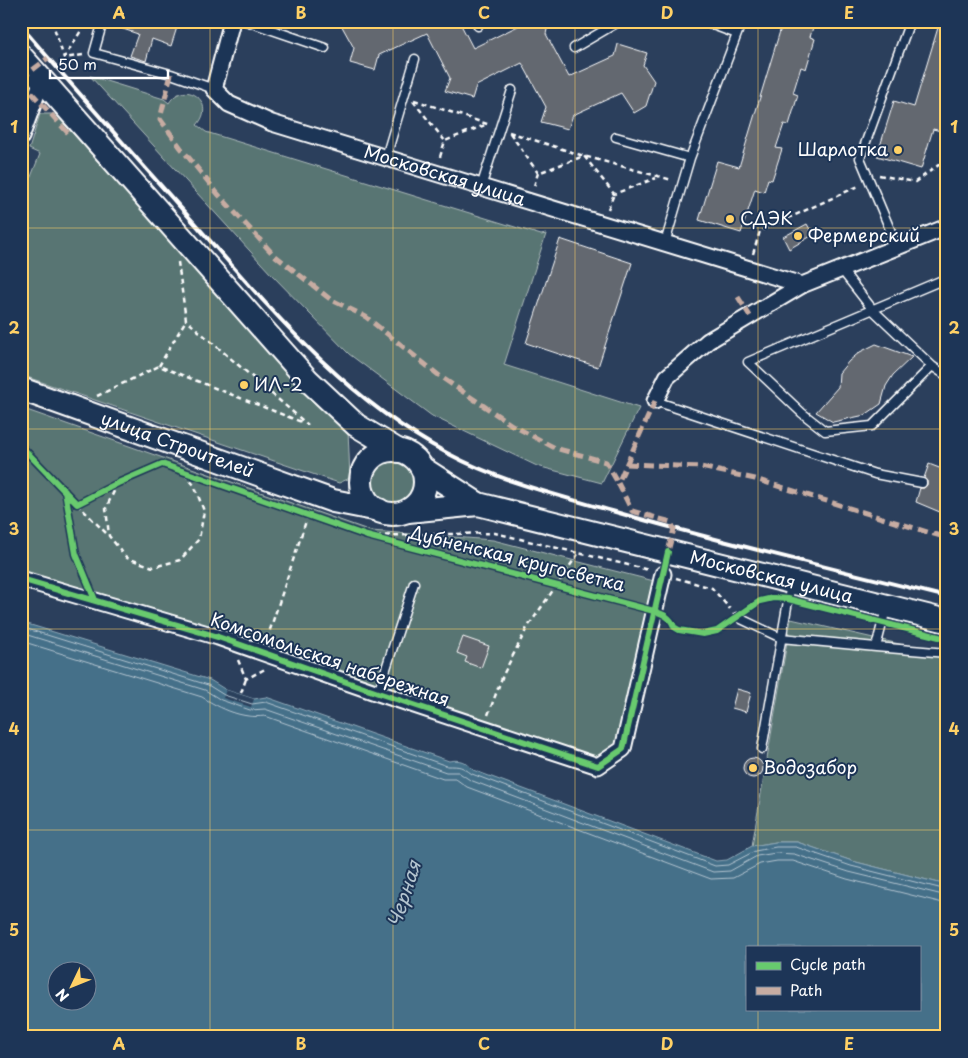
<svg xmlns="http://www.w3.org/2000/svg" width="968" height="1058" viewBox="0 0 968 1058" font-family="'Playpen Sans',sans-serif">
  <rect width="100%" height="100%" fill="#2b3f5c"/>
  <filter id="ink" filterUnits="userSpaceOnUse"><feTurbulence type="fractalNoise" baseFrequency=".02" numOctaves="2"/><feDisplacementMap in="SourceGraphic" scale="10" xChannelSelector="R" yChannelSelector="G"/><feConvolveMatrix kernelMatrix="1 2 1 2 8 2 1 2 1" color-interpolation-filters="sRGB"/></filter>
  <g filter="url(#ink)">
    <path fill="#587573" stroke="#acbab9" d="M90,76L164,99L169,103C184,78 218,102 197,125L206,132L541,235L546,234L504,365L639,408L602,483L537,466L432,416L349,354L271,274Z
      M40,114H55L303,388L348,430L350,478L339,483L21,375V202L40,154L29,149Z
      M21,408L371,531L493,540L654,581L618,745L596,757L490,726L21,577Z
      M370 482a23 23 0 1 1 46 0a23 23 0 1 1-46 0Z
      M791,619L947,655V885L852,861L797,842H776L752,846Z"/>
    <path fill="#446f89" stroke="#8fa9b8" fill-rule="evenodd" d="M21,622L210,680L226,690L254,699L266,697L449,761C459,759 466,761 473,770L716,861L727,860L752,846L776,842H797L852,861L947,885V1037H21ZM747,947H919V1009H747ZM58,970H88V1000H58Z"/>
    <path fill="#2b3f5c" d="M226,690L254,699L251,707L223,698Z"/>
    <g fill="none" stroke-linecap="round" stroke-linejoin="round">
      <path stroke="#b4c5d0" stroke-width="1" d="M21,627L208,685L224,695L252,704L266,702L447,766C461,766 461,766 472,774L715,866L728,865L755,851L776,847H796L851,866L947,890
        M21,633L205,690L221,700L250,710L265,709L446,772H458L470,780L713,872L730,871L757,856L776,853L794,854L849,872L947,896
        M21,641L202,697C221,709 242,719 265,716L443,779H456L467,787L711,879L733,878L760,864L777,861H793L847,879L947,904"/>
    </g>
    <path fill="#64686f" stroke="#fff" d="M108,21H179L171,46L152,39L146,61L130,56L138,34L108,24Z
      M339,21H459L473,48L518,26L520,21H549L546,34L569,77L615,56L618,44L647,53L643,65L654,81L646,106L634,113L621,93L573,115L568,129L541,122L546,107L522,63L476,86L472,99L445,91L450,78L427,33L379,55L375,70L350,63L354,48Z
      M783,21H815L810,37L815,39L806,69L801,67L793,93L798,95L789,125L784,124L776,148L782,149L772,180L768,179L764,192L755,189L741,233L699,220L717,161L739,167Z
      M940,21H947V117H945L941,131L933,129L921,169L877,156L894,101L914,107Z
      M807,224L813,235L789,249L783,237Z
      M560,239L632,263L598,367L526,343Z
      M876,344L912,357L893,375L886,386L881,404L865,415L833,422L816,412L838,387L839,373L849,361L860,352Z
      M929,464L947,471V515L916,502L920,488H924L927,485V481L924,478Z
      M463,637L489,646L481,668L465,662L467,657L457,653Z
      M737,689L751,693L746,712L732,708Z
      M743 768a10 10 0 1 1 20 0a10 10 0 1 1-20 0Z"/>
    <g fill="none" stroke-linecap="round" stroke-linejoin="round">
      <g stroke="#fff" stroke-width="11">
        <path id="lane" d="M103,21L94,53L171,74L214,89
          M246,21L325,48
          M702,21L737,34
          M478,26L479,21
          M574,48L620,21
          M616,137L690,158
          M386,157L415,59
          M481,187L512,90
          M665,243L690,158L742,21
          M897,246L860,158L910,21
          M841,269L873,310L932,366
          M947,278L748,362L802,413L825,431L872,426L932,366L947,376
          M655,401L875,474L922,483
          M737,617L781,638L876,647L886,609
          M876,647L947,653
          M378,693L414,583
          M762,749L791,584"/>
      </g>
      <g stroke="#fff" stroke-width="19">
        <g id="street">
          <path id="s1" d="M232,21L214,89L229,104L272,123L802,285"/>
          <path d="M21,137L42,80"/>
          <path d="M655,401L667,377L708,341L802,285L947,227"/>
          <path d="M21,579L218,637L378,693L598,766L623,749L663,574"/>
        </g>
      </g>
      <g stroke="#fff" stroke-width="26">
        <g id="secondary">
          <path d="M21,56L308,380L356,425L399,451"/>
          <path id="s2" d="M21,389L333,501L379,510"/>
          <circle cx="393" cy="482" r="32"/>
          <path id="s3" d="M422,468L478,504L947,621"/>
          <path d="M408,511L478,504"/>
        </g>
      </g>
      <path stroke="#fff" stroke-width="2.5" stroke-dasharray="5 4" stroke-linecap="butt" d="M52,21L64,58
        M83,55L64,58L87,21
        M414,100L490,125
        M413,101L445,141
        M509,132L584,156L672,180
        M510,133L538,173
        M440,157L445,141L485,125
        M879,175L915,182L947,159
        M534,186L538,173L584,156L614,194L656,178
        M608,209L614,194
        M753,254L760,231L861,185
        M178,262L186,320L308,425
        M159,366L186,320
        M97,396L159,366L304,423
        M118,483L106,508L109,536L127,558L153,567L180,560L199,539L204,511L194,485L182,471
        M77,504L108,535
        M367,536L495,533L649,570
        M676,578L712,588L730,609
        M267,639L309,512
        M238,660L246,679L265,669
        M241,693L246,679
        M488,715L503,675L527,628L578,554"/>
      <use href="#lane" stroke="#1d3557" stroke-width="8"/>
      <use href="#street" stroke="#1d3557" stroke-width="15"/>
      <use href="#secondary" stroke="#1d3557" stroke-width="22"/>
      <path stroke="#fff" stroke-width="4" d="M21,26C79,94 138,160 197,226C272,311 345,399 447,453C499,481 556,495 612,511C723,543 835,569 947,597"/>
      <path stroke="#c7aca2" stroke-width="5" stroke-dasharray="10 5" stroke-linecap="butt" d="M171,74L160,119L181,148L218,194L273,254L330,299L366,317L441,377L512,425L555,448L606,462L618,483
        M21,79L48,58
        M21,81L68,133
        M738,297L750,316
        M655,401L618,483L632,511L671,522L674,529L667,555
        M627,464L701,467L755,479L947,538"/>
      <g stroke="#1d3557" stroke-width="9">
        <path id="cycleway" d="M21,446L77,504L118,483L162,464L367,536L654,611C663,614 671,617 674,627L679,630L703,634L717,631L760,601L773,598L788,599L947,639
          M65,491L76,554L95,600
          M21,579L218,637L378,693L598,766L623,749L668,552"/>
      </g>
      <use href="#cycleway" stroke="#67ca6e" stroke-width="6"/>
    </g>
  </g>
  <path fill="none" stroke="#ffd166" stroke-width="1" stroke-opacity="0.55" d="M210,21V1037M393,21V1037M575,21V1037M758,21V947M21,228H947M21,429H947M21,629H947M21,830H947M758,1009V1037"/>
  <g fill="#ffd166" stroke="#1d3557" stroke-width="2">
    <circle cx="898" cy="150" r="5"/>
    <circle cx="730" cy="219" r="5"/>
    <circle cx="798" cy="236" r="5"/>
    <circle cx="244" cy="385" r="5"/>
    <circle cx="753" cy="768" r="5"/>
  </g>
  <g text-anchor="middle" stroke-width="4" stroke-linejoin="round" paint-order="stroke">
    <g font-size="18" fill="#fff" stroke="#1d3557" text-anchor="start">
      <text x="888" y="156" text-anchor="end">Шарлотка</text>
      <text x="740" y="225">СДЭК</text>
      <text x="808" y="242">Фермерский</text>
      <text x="254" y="391">ИЛ-2</text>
      <text x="763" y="774">Водозабор</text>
    </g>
    <g font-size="18" fill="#fff" stroke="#1d3557">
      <text dy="6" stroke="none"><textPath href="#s1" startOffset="319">Московская улица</textPath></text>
      <text dy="6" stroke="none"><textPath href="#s2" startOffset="166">улица Строителей</textPath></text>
      <text transform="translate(517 559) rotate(14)" y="6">Дубненская кругосветка</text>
      <text dy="6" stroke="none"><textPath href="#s3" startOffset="369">Московская улица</textPath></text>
      <text transform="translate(330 660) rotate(19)" y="6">Комсомольская набережная</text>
    </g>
    <g font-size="19" font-style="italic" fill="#b4c5d0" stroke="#1d3557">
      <text transform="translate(404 894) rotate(-72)" y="7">Черная</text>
    </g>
  </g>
  <rect width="968" height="1058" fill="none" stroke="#1d3557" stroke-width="55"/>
  <rect x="746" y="946" width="175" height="65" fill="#1d3557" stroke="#77869a"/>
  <rect x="756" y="962" width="25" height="8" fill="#67ca6e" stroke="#77869a"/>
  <text x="790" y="970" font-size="15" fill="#ffffff">Cycle path</text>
  <rect x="756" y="987" width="25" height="8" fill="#c7aca2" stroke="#77869a"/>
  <text x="790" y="996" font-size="15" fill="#ffffff">Path</text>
  <g transform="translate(72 986) rotate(227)"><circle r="24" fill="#1d3557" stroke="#77869a"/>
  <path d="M0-4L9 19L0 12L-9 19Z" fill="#ffd166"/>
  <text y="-8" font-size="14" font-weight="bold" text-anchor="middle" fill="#ffffff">N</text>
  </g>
  <path d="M50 70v8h118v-8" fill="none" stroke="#ffffff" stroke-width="2.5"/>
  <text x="58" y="70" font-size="15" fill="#ffffff" stroke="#1d3557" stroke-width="4" paint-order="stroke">50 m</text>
  <rect x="28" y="28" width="912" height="1002" fill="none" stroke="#ffd166" stroke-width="2"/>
  <g font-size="16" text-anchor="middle" font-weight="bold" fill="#ffd166">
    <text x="119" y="19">A</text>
    <text x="301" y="19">B</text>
    <text x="484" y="19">C</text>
    <text x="667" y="19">D</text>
    <text x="849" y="19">E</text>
    <text x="14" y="133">1</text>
    <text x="954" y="133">1</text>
    <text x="14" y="334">2</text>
    <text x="954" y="334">2</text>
    <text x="14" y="535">3</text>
    <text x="954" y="535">3</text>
    <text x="14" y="735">4</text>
    <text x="954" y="735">4</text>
    <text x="14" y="936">5</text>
    <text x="954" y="936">5</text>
    <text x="119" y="1050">A</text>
    <text x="301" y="1050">B</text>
    <text x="484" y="1050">C</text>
    <text x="667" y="1050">D</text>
    <text x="849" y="1050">E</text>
  </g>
</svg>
